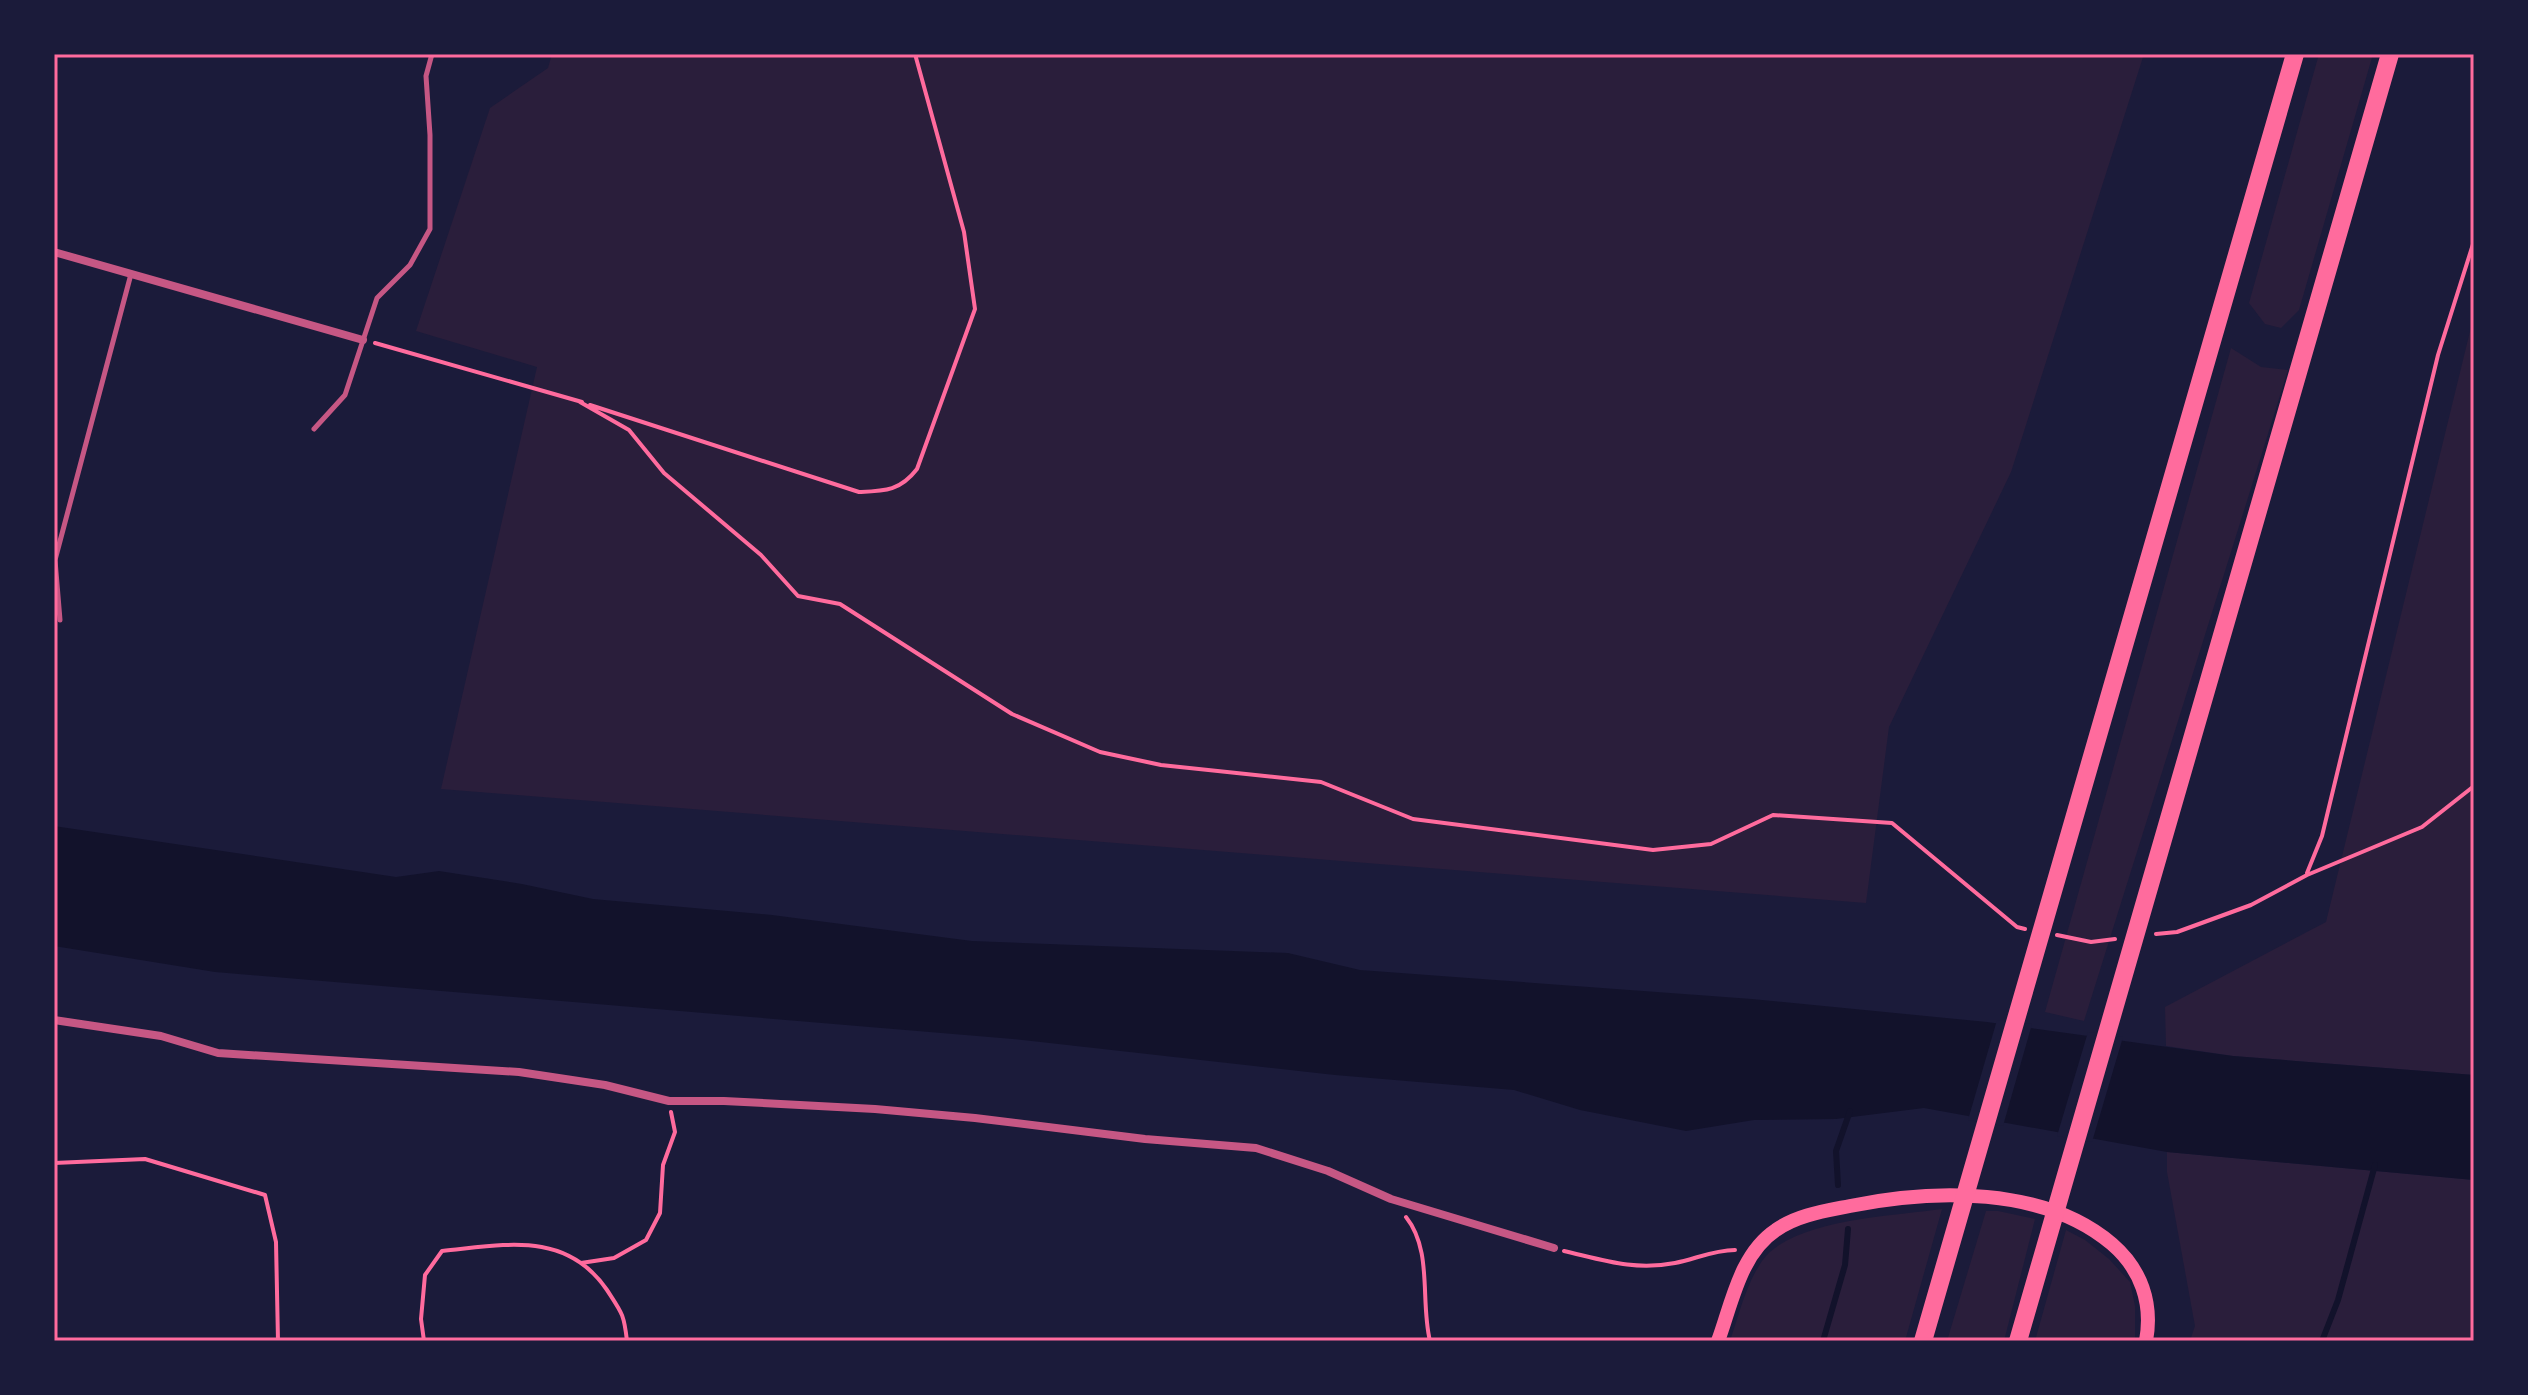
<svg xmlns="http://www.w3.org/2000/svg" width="2528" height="1395" viewBox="0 0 2528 1395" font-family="'DM Sans',sans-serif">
  <rect width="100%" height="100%" fill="#1b1b3a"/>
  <path fill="#2a1e3b" d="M552,54H2144L2011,472L1889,727L1866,903L441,789L537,367L416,331L490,108L548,68Z
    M2319,54H2373L2299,310L2281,328L2265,324L2249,303Z
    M2474,315V1075L2233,1056L2166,1046L2165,1007L2326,922Z
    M2231,348L2261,367L2288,370L2084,1021L2045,1012Z
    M2167,1152L2474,1180V1341H2190L2195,1326L2167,1172Z
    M1942,1209L1905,1341H1730C1739,1315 1746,1284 1762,1261C1792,1219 1894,1216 1942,1209Z
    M1986,1211H1998L2035,1219L2004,1341H1947Z
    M2066,1230L2085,1240L2109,1259L2130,1282L2135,1306V1341H2035Z"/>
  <path fill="#12122b" d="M54,826L396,877L439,871L522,884L593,899L772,915L972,941L1288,953L1360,970L1752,999L1987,1022L2233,1056L2474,1075V1180L2167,1152L1924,1108L1836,1119L1754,1120L1686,1131L1580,1110L1514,1090L1335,1075L1013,1039L215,972L54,946Z"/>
  <path fill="#1b1b3a" d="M1997,1020L2032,1024L2003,1126L1968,1120Z
    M2088,1032L2123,1037L2092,1142L2057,1136Z"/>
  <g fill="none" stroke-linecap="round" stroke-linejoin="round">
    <path stroke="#12122b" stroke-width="6" d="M1838,1185L1836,1151L1850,1111
      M1823,1341L1845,1265L1848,1229
      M2322,1341L2338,1300L2375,1165"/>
    <path stroke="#ff6b9d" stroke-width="4" d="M375,343L582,402
      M580,402L629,430L664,473L761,555L798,596L840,604L1012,714L1100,752L1161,765L1321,782L1413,819L1653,850L1711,844L1773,815L1892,823L2017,927L2025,929
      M590,405L859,492C885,491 900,491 917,469L975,309L964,232L915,54
      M2307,873L2322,836L2438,355L2474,241
      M2156,934L2177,932L2251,905L2307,875L2422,827L2474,786
      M2057,935L2091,942L2115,939
      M54,1163L145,1159L265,1195L276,1242L278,1341
      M1406,1217C1433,1251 1420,1301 1430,1341
      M1564,1251C1603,1260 1634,1271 1675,1263C1695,1259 1714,1250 1735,1250
      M581,1263L614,1258L646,1240L660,1213L663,1165L675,1132L671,1112
      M424,1341L421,1319L425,1275L442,1251C504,1245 566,1230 607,1290C622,1313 624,1314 627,1341"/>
    <path stroke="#c65784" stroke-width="5" d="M314,429L345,395L377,298L410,265L430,229V135L426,76L432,54
      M60,620L55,560L131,274"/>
    <path stroke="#c65784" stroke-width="8" d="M54,252L363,340
      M54,1020L161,1036L218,1053L519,1072L605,1085L669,1101H724L875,1109L975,1118L1145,1139L1256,1148L1328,1171L1391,1199L1554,1248"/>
    <path stroke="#ff6b9d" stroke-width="14" d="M1718,1341C1732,1303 1740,1254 1776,1230C1797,1215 1825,1211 1850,1206C1933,1189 2044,1186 2112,1244C2141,1269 2153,1303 2146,1341"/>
    <path stroke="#ff6b9d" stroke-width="18" d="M1923,1341L2295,54
      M2018,1341L2390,54"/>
  </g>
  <rect width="2528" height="1395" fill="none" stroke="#1b1b3a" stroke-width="112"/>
  <rect x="56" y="56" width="2416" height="1283" fill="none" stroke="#ff6b9d" stroke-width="3"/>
</svg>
